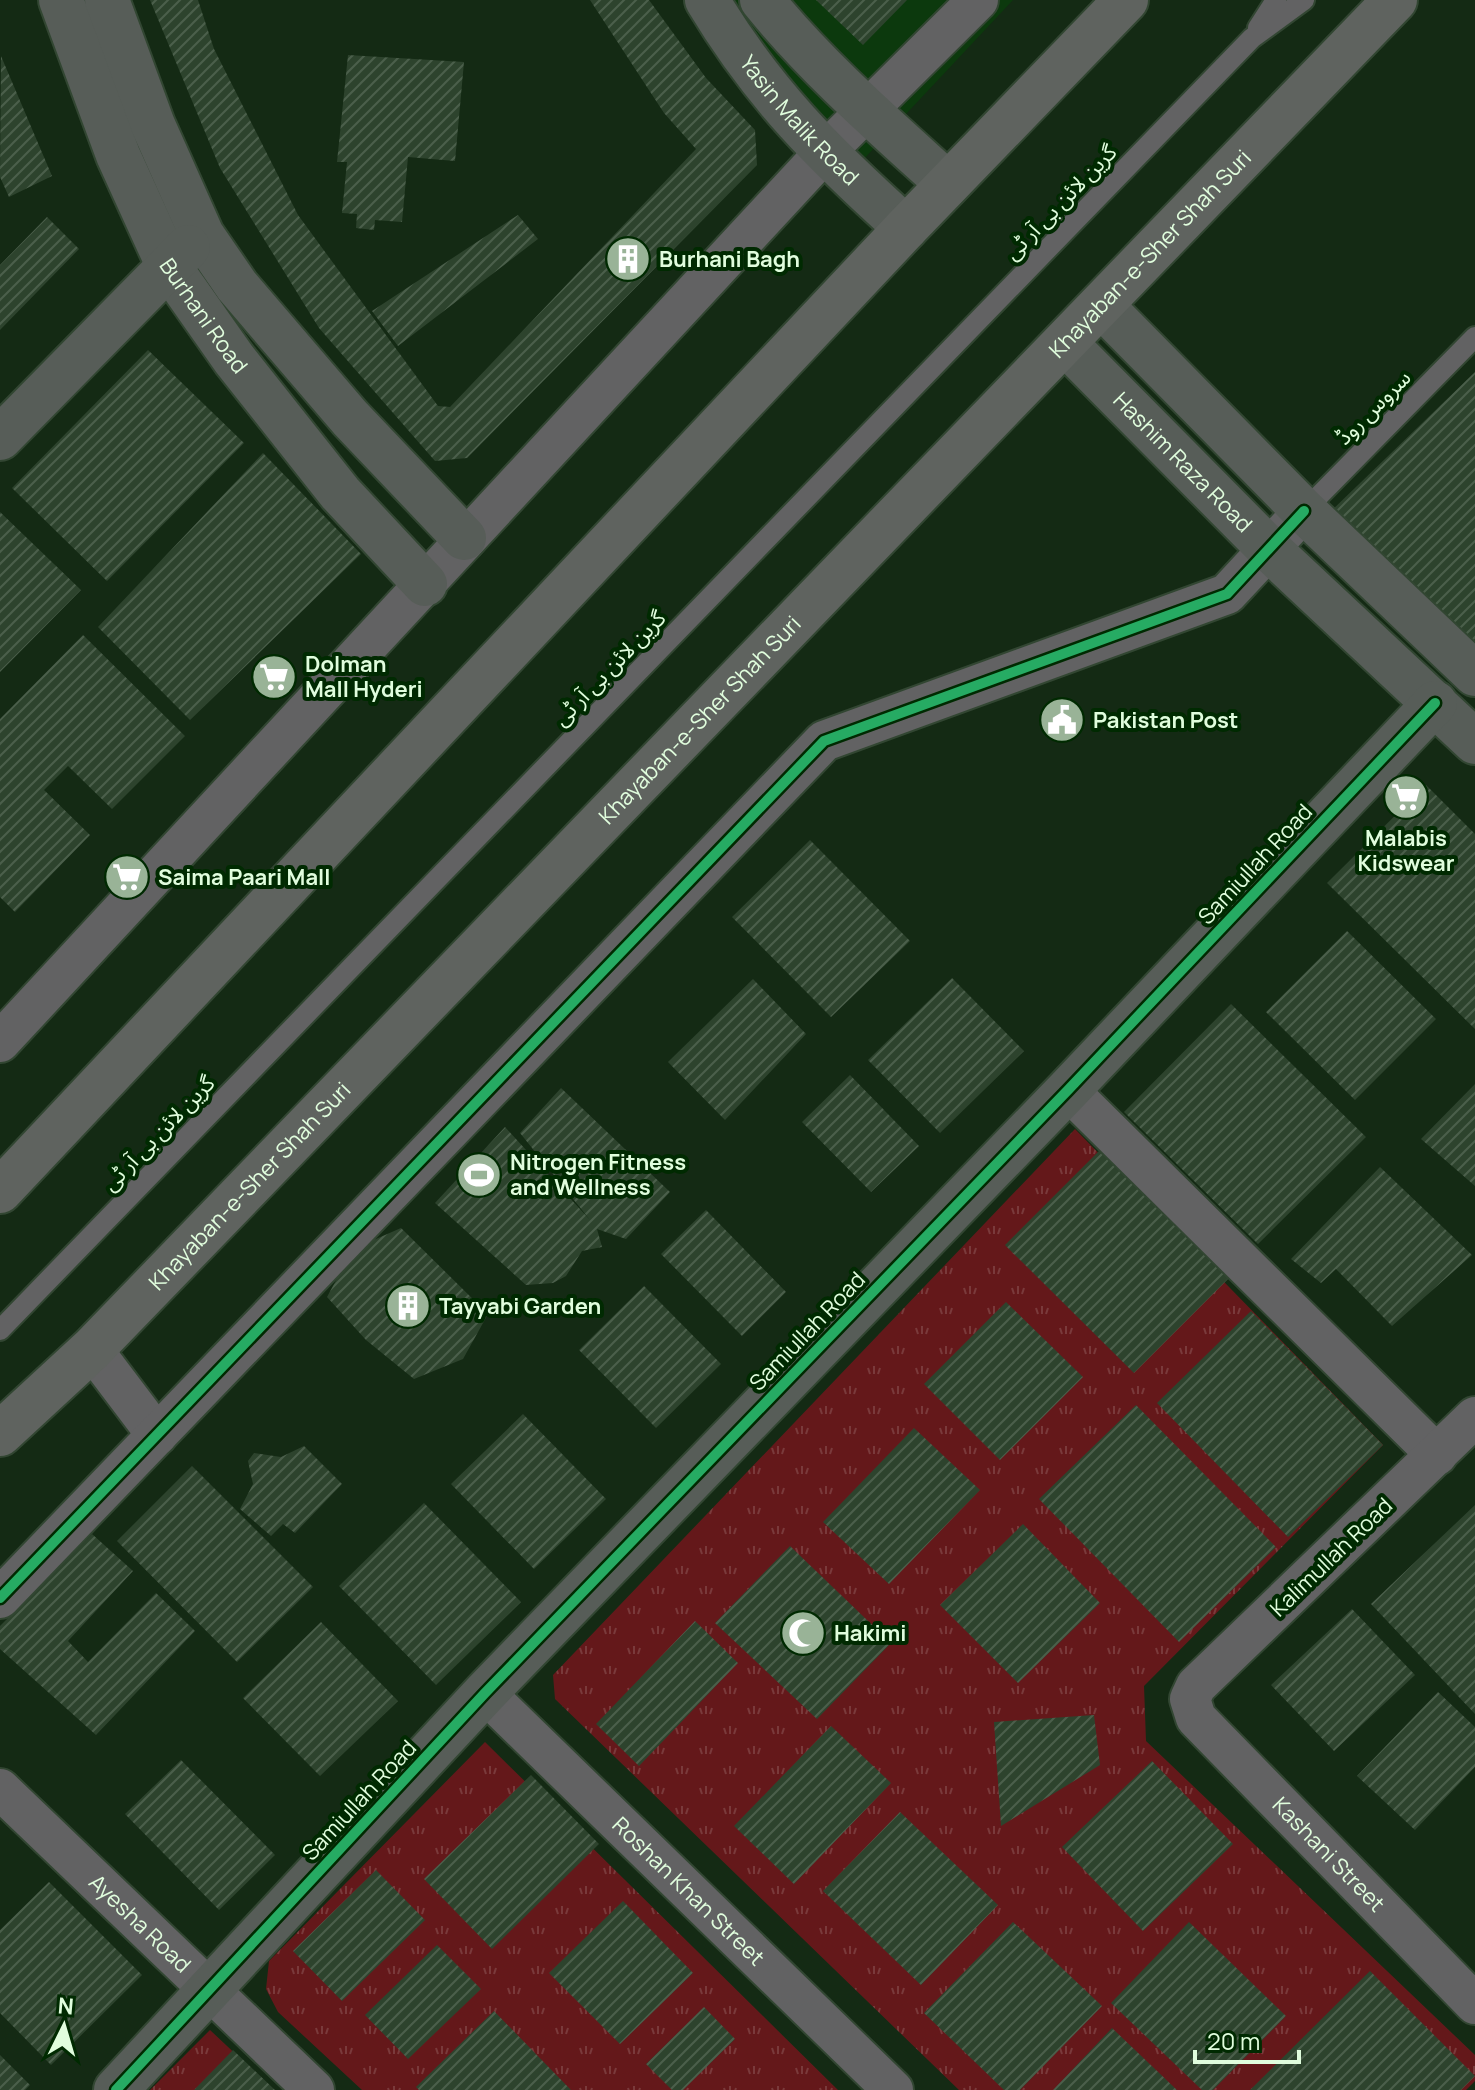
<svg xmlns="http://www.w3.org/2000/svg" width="1475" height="2090" viewBox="0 0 1475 2090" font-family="Manrope,'Noto Sans Arabic',sans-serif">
  <defs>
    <pattern id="grass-tufts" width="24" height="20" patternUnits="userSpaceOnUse" patternTransform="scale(2)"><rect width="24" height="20" fill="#64181a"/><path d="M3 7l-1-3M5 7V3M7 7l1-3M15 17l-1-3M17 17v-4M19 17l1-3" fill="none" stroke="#7a3a3b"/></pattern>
    <pattern id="building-hatch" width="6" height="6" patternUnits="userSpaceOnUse" patternTransform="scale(2)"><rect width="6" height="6" fill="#2d432d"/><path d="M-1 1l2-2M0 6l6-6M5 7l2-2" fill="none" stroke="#4b5f4b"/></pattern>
  </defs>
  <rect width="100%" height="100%" fill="#142a14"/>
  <path fill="#0c390d" d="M723,0H1013L862,161L826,126Z"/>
  <path fill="url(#grass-tufts)" d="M1075,1129L1383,1445L1144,1686L1146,1741L1475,2055V2081L1466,2090H959L555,1699L553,1675Z
    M485,1742L838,2090H362L278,2012L266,1989L269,1961Z
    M210,2030L274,2090H150Z"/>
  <path fill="url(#building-hatch)" d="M150,0H198L214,49L298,215L438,406L450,407L696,149L664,113L590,0H649L706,78L755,130L757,165L467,458L435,461L319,328L220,168Z
    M816,0H907L863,45Z
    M348,55L464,62L455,161L408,157L402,222L375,220L374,230L356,228L357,214L342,213L347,162H337Z
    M1,56L52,176L9,197L0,177Z
    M518,215L538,239L398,346L372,311Z
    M47,217L79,249L0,330V265Z
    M148,350L244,443L107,581L12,488Z
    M1475,372V642L1468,649L1328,514Z
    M263,453L361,554L190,720L98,627Z
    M0,512L81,590L0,672Z
    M83,635L185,736L112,809L68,766L44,790L90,835L15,912L0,897V719Z
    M1426,785L1475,834V1029L1327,883Z
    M810,840L910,941L831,1017L732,917Z
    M1347,931L1436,1019L1355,1100L1266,1012Z
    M952,978L1024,1051L940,1133L868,1060Z
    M753,979L806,1034L725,1120L668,1062Z
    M1231,1004L1366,1137L1258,1244L1124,1112Z
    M850,1075L919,1146L871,1192L802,1122Z
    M1475,1084V1186L1421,1139Z
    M561,1088L670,1192L626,1239L597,1229L602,1247L582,1251L566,1276L553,1283L526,1285L435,1203L505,1127L590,1220L520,1133Z
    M1104,1146L1234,1273L1134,1373L1005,1245Z
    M1380,1167L1472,1255L1392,1326L1336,1269L1321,1283L1291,1259Z
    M706,1210L786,1292L742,1336L661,1254Z
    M401,1228L488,1314L463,1359L414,1379L366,1340L327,1297L353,1249Z
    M644,1286L721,1364L656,1428L579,1350Z
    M1006,1302L1083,1377L1000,1460L924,1384Z
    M1251,1311L1383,1445L1288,1537L1157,1403Z
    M1136,1405L1276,1547L1179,1642L1039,1499Z
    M523,1414L606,1499L534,1569L451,1484Z
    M914,1428L980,1490L889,1584L823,1522Z
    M304,1446L342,1484L295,1533L283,1524L271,1536L240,1509L253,1484L248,1461L254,1453L281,1457Z
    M192,1466L313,1587L237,1662L117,1541Z
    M424,1503L521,1602L436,1685L339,1586Z
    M1475,1505V1714L1371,1604Z
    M1023,1524L1100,1603L1018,1683L940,1605Z
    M92,1534L133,1571L68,1641L88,1662L156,1593L195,1631L96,1735L0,1649V1626Z
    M790,1546L891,1643L817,1719L715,1623Z
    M1352,1609L1415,1675L1334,1751L1271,1685Z
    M695,1621L738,1663L639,1766L596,1724Z
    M321,1622L398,1701L320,1776L243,1698Z
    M1438,1692L1475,1727V1767L1415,1830L1357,1776Z
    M1094,1715L1100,1765L1001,1826L994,1722Z
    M831,1726L891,1783L794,1884L734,1826Z
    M181,1760L275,1855L219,1910L125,1814Z
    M1152,1761L1233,1844L1143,1931L1062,1847Z
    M531,1775L599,1844L492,1949L424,1879Z
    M900,1812L998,1905L921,1985L823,1891Z
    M376,1870L425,1920L342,2001L293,1951Z
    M49,1882L142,1975L51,2065L0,2013V1930Z
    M623,1901L693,1973L620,2044L549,1973Z
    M1013,1922L1102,2006L1020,2090H1004L924,2013Z
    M1189,1922L1286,2016L1213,2090H1202L1111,2003Z
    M437,1945L481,1989L408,2059L365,2015Z
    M1370,1971L1475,2076L1461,2090H1250Z
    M704,2007L735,2039L683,2090H672L646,2064Z
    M494,2011L571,2090H419L416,2087Z
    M1112,2028L1177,2090H1053Z
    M233,2050L275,2090H194Z
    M0,2055L30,2085L25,2090H0Z"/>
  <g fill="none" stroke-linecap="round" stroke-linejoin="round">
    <g stroke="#324632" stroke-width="24">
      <path id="lane" d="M1258,28L1276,0
        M1304,511L1475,337
        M0,1330L1252,38L1304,0"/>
    </g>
    <g stroke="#324632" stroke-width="44">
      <g id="street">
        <path d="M0,1042L823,154L978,0"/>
        <path d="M1068,1090L1437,1455"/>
        <path d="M92,1349L157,1435"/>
        <path id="s1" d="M1475,1417L1196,1686L1190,1699L1196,1718L1475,2004"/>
        <path d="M0,1598L824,741L1227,594L1304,511"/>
        <path id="s2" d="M485,1693L893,2090"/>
        <path id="s3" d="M0,1789L314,2090"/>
      </g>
    </g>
    <g stroke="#324632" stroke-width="48">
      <g id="secondary">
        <path id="s4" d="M61,0L118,155L168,265L234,359L340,493L425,584"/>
        <path d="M107,0L153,125L202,235L237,286L350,418L464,538"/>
        <path id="s5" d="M707,0C764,95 824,154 906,228"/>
        <path d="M762,0C817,68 883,125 948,184"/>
        <path d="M1102,306L1304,511L1475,674"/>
        <path id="s6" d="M1066,344L1270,550L1475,742"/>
        <path d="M0,438L188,247"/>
        <path d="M116,2090L485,1693L1068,1090L1435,703"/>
      </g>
    </g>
    <g stroke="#324632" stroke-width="48">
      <g id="primary">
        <path d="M0,1191L906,228L1126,0"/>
        <path id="s7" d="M0,1434L92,1349L1395,0"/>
      </g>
    </g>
    <use href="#lane" stroke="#626263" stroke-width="20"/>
    <use href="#street" stroke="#626263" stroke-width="40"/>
    <use href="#secondary" stroke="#575d58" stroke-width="44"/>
    <use href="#primary" stroke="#5f635f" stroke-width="44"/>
    <g stroke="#002a01" stroke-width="15">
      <path id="cycleway" d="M0,1598L824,741L1227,594L1304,511
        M116,2090L485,1693L1068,1090L1435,703"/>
    </g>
    <use href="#cycleway" stroke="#26ab63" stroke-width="10"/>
  </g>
  <defs>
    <g id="building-disc" transform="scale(2.3)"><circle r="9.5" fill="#99b397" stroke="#002a01"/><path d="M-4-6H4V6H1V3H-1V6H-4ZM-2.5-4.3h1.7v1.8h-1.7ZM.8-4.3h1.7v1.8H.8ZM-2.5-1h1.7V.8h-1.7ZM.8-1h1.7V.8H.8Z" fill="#fff"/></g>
    <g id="supermarket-disc" transform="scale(2.3)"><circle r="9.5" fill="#99b397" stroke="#002a01"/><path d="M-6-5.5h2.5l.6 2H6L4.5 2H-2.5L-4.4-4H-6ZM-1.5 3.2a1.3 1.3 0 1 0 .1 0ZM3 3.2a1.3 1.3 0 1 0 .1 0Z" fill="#fff"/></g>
    <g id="civic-disc" transform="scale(2.3)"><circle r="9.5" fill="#99b397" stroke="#002a01"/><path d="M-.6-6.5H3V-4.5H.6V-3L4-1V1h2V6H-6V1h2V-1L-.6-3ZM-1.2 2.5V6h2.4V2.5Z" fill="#fff"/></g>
    <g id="stadium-disc" transform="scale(2.3)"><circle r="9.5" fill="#99b397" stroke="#002a01"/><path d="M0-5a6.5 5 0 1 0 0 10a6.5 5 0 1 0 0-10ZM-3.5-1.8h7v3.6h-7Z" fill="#fff"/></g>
    <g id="mosque-disc" transform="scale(2.3)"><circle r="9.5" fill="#99b397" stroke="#002a01"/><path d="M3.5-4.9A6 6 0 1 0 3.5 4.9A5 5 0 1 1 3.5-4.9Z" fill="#fff"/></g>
  </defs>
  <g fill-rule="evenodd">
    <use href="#building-disc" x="628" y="259"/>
    <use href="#supermarket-disc" x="274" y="677"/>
    <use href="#civic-disc" x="1062" y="720"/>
    <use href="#supermarket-disc" x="1406" y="797"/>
    <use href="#supermarket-disc" x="127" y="877"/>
    <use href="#stadium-disc" x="479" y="1175"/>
    <use href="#building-disc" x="408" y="1306"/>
    <use href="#mosque-disc" x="803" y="1633"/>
  </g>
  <g text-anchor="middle" stroke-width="8" stroke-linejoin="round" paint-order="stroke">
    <g font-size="22" fill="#e0fddd" stroke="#002a01">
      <text dy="8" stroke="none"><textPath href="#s5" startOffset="152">Yasin Malik Road</textPath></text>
      <text transform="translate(1060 202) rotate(-46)" y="8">گرین لائن بی آر ٹی</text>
      <text dy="8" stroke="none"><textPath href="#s7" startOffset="1648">Khayaban-e-Sher Shah Suri</textPath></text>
      <text dy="8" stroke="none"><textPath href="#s4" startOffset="348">Burhani Road</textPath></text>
      <text transform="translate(1373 407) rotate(-45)" y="8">سروس روڈ</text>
      <text dy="8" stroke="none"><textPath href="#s6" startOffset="166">Hashim Raza Road</textPath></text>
      <text transform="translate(609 668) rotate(-46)" y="8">گرین لائن بی آر ٹی</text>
      <text dy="8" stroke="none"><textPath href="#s7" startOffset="1000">Khayaban-e-Sher Shah Suri</textPath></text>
      <text transform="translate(1255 864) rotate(-47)" y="8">Samiullah Road</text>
      <text transform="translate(158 1133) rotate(-46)" y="8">گرین لائن بی آر ٹی</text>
      <text dy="8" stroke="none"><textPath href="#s7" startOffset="352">Khayaban-e-Sher Shah Suri</textPath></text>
      <text transform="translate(807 1331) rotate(-46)" y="8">Samiullah Road</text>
      <text transform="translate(1331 1557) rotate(-44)" y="8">Kalimullah Road</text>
      <text transform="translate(359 1800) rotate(-47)" y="8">Samiullah Road</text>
      <text dy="8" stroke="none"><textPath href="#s1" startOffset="612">Kashani Street</textPath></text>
      <text dy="8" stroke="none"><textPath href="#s2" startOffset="284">Roshan Khan Street</textPath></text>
      <text dy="8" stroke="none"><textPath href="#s3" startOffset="194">Ayesha Road</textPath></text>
    </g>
    <g font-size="22" font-weight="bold" fill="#e0fddd" stroke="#002a01" text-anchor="start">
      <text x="659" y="267">Burhani Bagh</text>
      <text x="305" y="672">Dolman<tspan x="305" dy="25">Mall Hyderi</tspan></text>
      <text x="1093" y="728">Pakistan Post</text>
      <text x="1406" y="846" text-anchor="middle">Malabis<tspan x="1406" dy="25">Kidswear</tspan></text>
      <text x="158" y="885">Saima Paari Mall</text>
      <text x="510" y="1170">Nitrogen Fitness<tspan x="510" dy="25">and Wellness</tspan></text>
      <text x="439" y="1314">Tayyabi Garden</text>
      <text x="834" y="1641">Hakimi</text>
    </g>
  </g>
  <g transform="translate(64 2026) rotate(5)" stroke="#002a01" stroke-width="6" paint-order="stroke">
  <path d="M0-6L14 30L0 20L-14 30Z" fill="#e0fddd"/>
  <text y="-12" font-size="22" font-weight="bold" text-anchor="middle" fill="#e0fddd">N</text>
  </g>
  <path d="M1195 2050v12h104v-12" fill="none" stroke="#e0fddd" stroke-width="4"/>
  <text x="1207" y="2050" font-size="24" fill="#e0fddd" stroke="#002a01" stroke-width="6" paint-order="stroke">20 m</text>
</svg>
